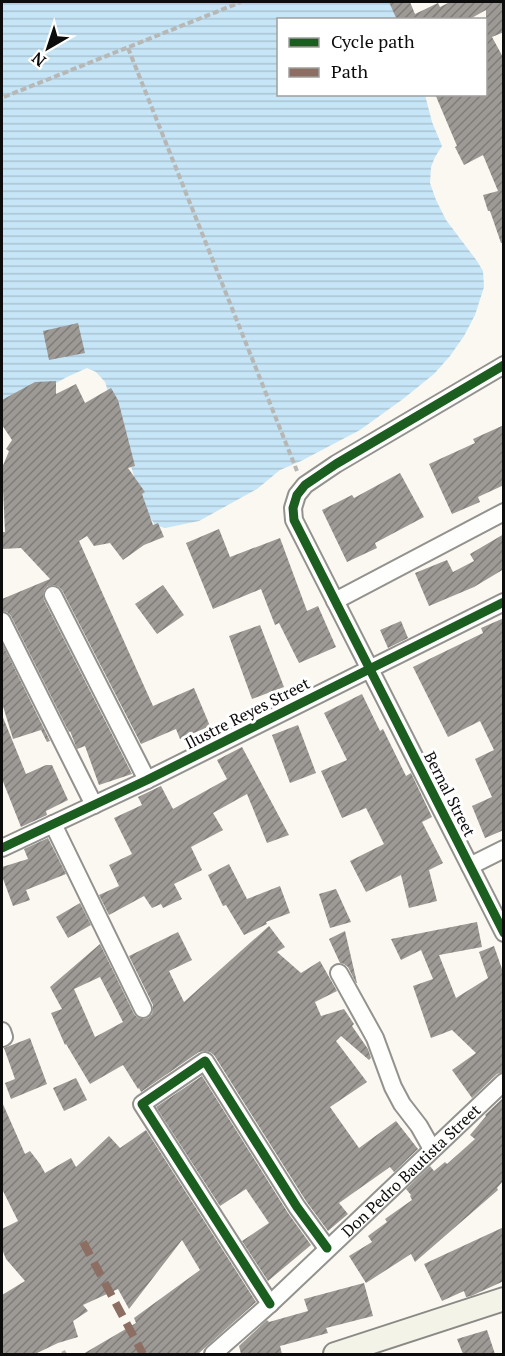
<svg xmlns="http://www.w3.org/2000/svg" width="505" height="1356" viewBox="0 0 505 1356" font-family="'PT Serif',serif">
  <defs>
    <pattern id="water-rules" width="6" height="5" patternUnits="userSpaceOnUse" patternTransform="scale(1.5)"><rect width="6" height="5" fill="#c6e5f6"/><path d="M0 2.5h6" fill="none" stroke="#a9c3d2"/></pattern>
    <pattern id="building-hatch" width="6" height="6" patternUnits="userSpaceOnUse" patternTransform="scale(1.5)"><rect width="6" height="6" fill="#9d9a96"/><path d="M-1 1l2-2M0 6l6-6M5 7l2-2" fill="none" stroke="#7e7c79"/></pattern>
  </defs>
  <rect width="100%" height="100%" fill="#faf8f0"/>
  <path fill="url(#water-rules)" d="M2,2H401L410,19L278,20V94L425,95L432,122L442,146L435,157L431,167L430,183L436,200L446,220L477,261L483,271L484,287L475,315L464,336L450,356L434,374L403,399L360,430L301,461L280,470L257,489L199,521L165,528L155,525L146,511L138,489L105,382L96,372L87,368L67,377L45,389L5,401L2,398Z"/>
  <path fill="url(#building-hatch)" fill-rule="evenodd" d="M389,2H410L415,14L438,3L440,7L450,2H504V32L492,37L504,59V243H501L490,211H488L483,195L498,191L483,155L464,165L455,147L457,146L435,94H486V10L468,20H397Z
    M78,323L85,353L49,360L43,331Z
    M56,381V394L76,384L85,403L111,388L118,400L135,466L128,468L145,492L142,494L153,525L158,523L164,537L144,545L123,560L110,543L94,546L87,536L79,541L153,706L194,688L210,726L180,739L176,729L141,744L62,590L59,587L54,585L48,586L45,589L43,594L44,600L132,774L99,785L85,746L77,749L70,731L69,732L11,616L7,612L2,611V599L50,579L21,548L2,549V532H5L2,468L9,451L6,449L12,440L2,425V400L35,382Z
    M504,425V485L478,497L480,502L452,514L429,464L475,443L473,439Z
    M400,473L424,517L375,543L377,548L347,562L322,510L352,495L354,498Z
    M219,529L230,557L280,538L307,611L318,606L336,647L299,663L279,623L275,625L261,589L213,609L186,543Z
    M504,534V569L474,587L429,606L415,573L447,560L453,572L474,561L470,554Z
    M163,585L184,615L157,634L135,604Z
    M504,618V830L485,838L472,806L492,797L475,759L494,750L480,721L448,737L413,667L483,633L481,628Z
    M401,621L408,638L388,648L380,630Z
    M260,625L284,687L252,699L229,636Z
    M2,643L50,741L47,742L41,730L13,739L2,703Z
    M362,694L380,731L383,729L406,776L411,773L432,817L422,822L443,863L429,870L437,901L409,908L401,875L366,892L350,861L384,844L366,808L342,818L321,771L347,760L324,713Z
    M2,715L26,774L46,765H52L68,800L46,811L47,815L21,827L2,779Z
    M298,725L316,773L290,783L272,735Z
    M242,747L289,835L267,843L247,794L213,813L223,830L191,847L202,870L174,884L182,899L163,908L161,904L152,908L144,896L109,915L99,895L119,886L109,865L132,854L114,818L142,805L138,797L161,786L173,809L227,779L217,760Z
    M48,838L66,874L26,890L30,900L13,906L2,876V867L28,859L24,849Z
    M229,864L247,899L280,886L290,913L266,922L267,924L244,935L226,905L223,906L208,875Z
    M336,889L351,922L330,928L319,894Z
    M80,903L91,925L68,938L56,917Z
    M477,922L482,947L439,955L456,998L488,978L479,952L494,946L502,969L504,968V1072L497,1074L472,1098L452,1070L476,1053L452,1030L431,1038L413,986L433,979L421,950L401,960L391,939Z
    M269,926L285,947L277,952L301,973L320,961L337,991L315,1002L321,1016L344,1009L354,1024L352,1026L368,1049L371,1058L369,1060L341,1036L336,1041L367,1082L330,1107L359,1148L396,1121L418,1149L394,1172L390,1167L339,1203L348,1214L328,1231L306,1201L214,1055L210,1052L205,1051L199,1052L141,1092L139,1088L138,1089L123,1065L90,1084L66,1044L65,1045L51,1013L62,1009L50,987L100,944L134,1014L138,1018L143,1019L148,1018L152,1014L153,1010V1005L129,956L178,932L192,960L169,971L184,1002ZM100,977L123,1022L95,1037L74,989Z
    M345,931L357,983H356L348,967L344,964L340,963L329,939Z
    M30,1038L47,1084L11,1099L5,1083L15,1079L4,1048Z
    M202,1076L288,1213L311,1245L268,1281L242,1241L269,1223L246,1189L220,1206L156,1107Z
    M76,1078L87,1100L64,1111L53,1088Z
    M503,1098L504,1180L497,1188L498,1190L415,1262L411,1254L366,1283L349,1256L372,1242L368,1236L387,1222L385,1219L412,1200L410,1196L411,1195L406,1189L430,1166L434,1171L445,1162L447,1164L475,1139L470,1135L486,1116L485,1115Z
    M2,1102L25,1154L30,1151L40,1164L45,1173L71,1158L76,1167L109,1136L120,1148L146,1130L256,1302L198,1354H83L136,1323L134,1318L200,1270L182,1240L129,1309L118,1289L83,1305L88,1311L73,1321L78,1337L58,1343L35,1354H2V1295L25,1281L6,1259L2,1249V1229L18,1221L2,1189Z
    M504,1227V1281L471,1296L466,1297L464,1291L442,1301L424,1264Z
    M364,1283L373,1316L326,1328L328,1333L280,1346L282,1354H241L239,1346L267,1320L269,1322L308,1311L304,1299Z
    M487,1330L495,1354H463L457,1339Z"/>
  <g fill="none" stroke-linecap="round" stroke-linejoin="round">
    <g stroke="#93928f" stroke-width="20">
      <g id="minor">
        <path d="M504,365L336,464L305,485L297,495L293,508L294,520L504,933"/>
        <path d="M53,595L147,780"/>
        <path d="M335,601L504,512"/>
        <path d="M2,621L94,805"/>
        <path d="M53,824L143,1009"/>
        <path d="M2,848L147,780L504,602"/>
        <path d="M470,866L504,849"/>
        <path d="M339,973L375,1038L393,1087L402,1104L419,1126L432,1149"/>
        <path d="M2,1031L4,1037L2,1038"/>
        <path d="M270,1304L142,1104L205,1061L297,1207L327,1248"/>
        <path id="s1" d="M213,1354L270,1304L504,1082"/>
      </g>
    </g>
    <g stroke="#8a8985" stroke-width="26">
      <path id="secondary" d="M335,1354L504,1299"/>
    </g>
    <path stroke="#b7b7b5" stroke-width="4" stroke-dasharray="6 3" stroke-linecap="butt" d="M128,48L297,471
      M4,97L241,2
      M63,1351L65,1354"/>
    <use href="#minor" stroke="#fefefd" stroke-width="16"/>
    <use href="#secondary" stroke="#f4f3e8" stroke-width="22"/>
    <path stroke="#8d6e63" stroke-width="8" stroke-dasharray="15 8" stroke-linecap="butt" d="M83,1242L143,1354"/>
    <g stroke="#fff" stroke-width="13">
      <path id="cycleway" d="M504,365L336,464L305,485L297,495L293,508L294,520L504,933
        M2,848L147,780L504,602
        M270,1304L142,1104L205,1061L297,1207L327,1248"/>
    </g>
    <use href="#cycleway" stroke="#1b5e20" stroke-width="9"/>
  </g>
  <g text-anchor="middle" stroke-width="6" stroke-linejoin="round" paint-order="stroke">
    <g font-size="16" fill="#0c0c0c" stroke="#fff">
      <text transform="translate(247 713) rotate(-27)" y="6">Ilustre Reyes Street</text>
      <text transform="translate(450 794) rotate(63)" y="6">Bernal Street</text>
      <text dy="6" stroke="none"><textPath href="#s1" startOffset="270">Don Pedro Bautista Street</textPath></text>
    </g>
  </g>
  <rect width="505" height="1356" fill="none" stroke="#0c0c0c" stroke-width="6"/>
  <rect x="277" y="18" width="210" height="78" fill="#ffffff" stroke="#9e9e9e" stroke-width="1.5"/>
  <rect x="289" y="38" width="30" height="9" fill="#1b5e20" stroke="#9e9e9e" stroke-width="1.5"/>
  <text x="331" y="48" font-size="18" fill="#0c0c0c">Cycle path</text>
  <rect x="289" y="68" width="30" height="9" fill="#8d6e63" stroke="#9e9e9e" stroke-width="1.5"/>
  <text x="331" y="78" font-size="18" fill="#0c0c0c">Path</text>
  <g transform="translate(48 48) rotate(219)" stroke="#ffffff" stroke-width="4.5" paint-order="stroke">
  <path d="M0-4.5L10 22L0 15L-10 22Z" fill="#0c0c0c"/>
  <text y="-9" font-size="16" font-weight="bold" text-anchor="middle" fill="#0c0c0c">N</text>
  </g>
</svg>
